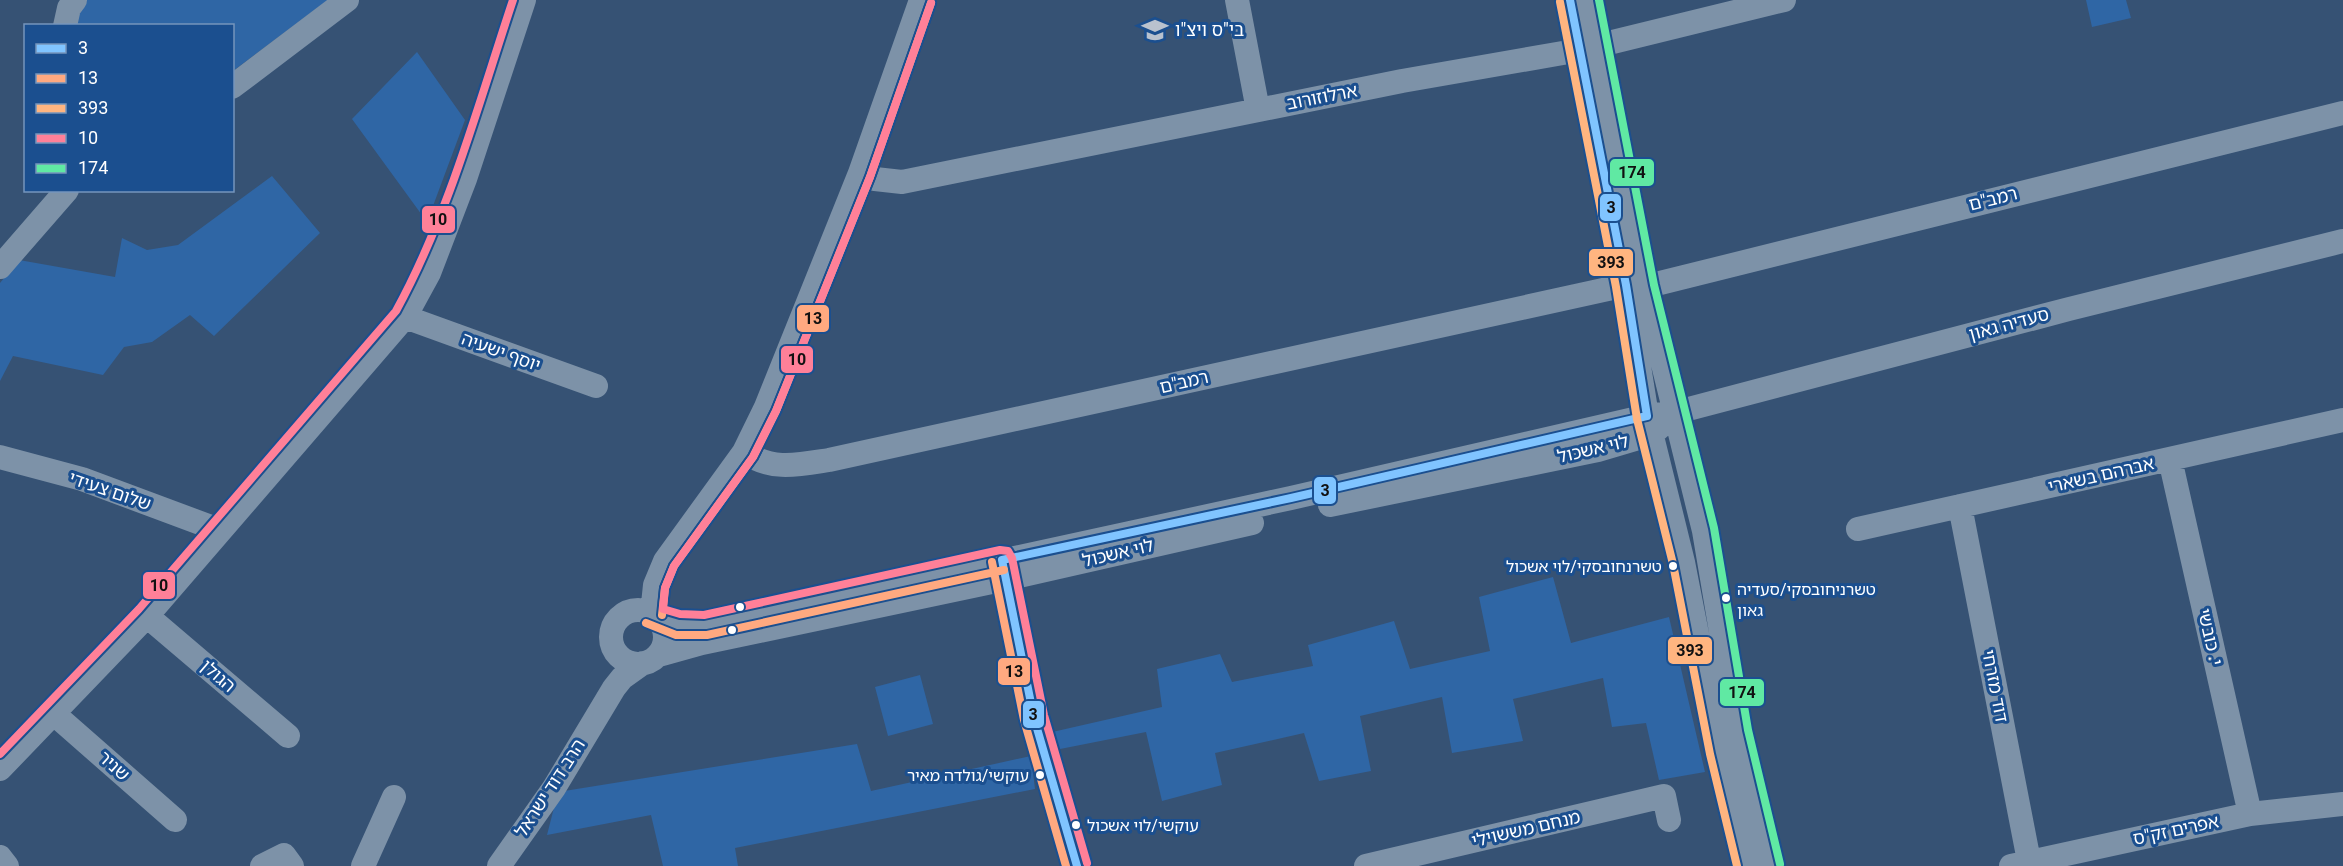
<svg xmlns="http://www.w3.org/2000/svg" width="2343" height="866" viewBox="0 0 2343 866" font-family="Roboto,'Noto Sans Hebrew',sans-serif">
  <rect width="100%" height="100%" fill="#365274"/>
  <path fill="#2f66a5" d="M87,0H328L233,71L232,26H76L79,12Z
    M2086,0H2126L2131,18L2092,27Z
    M417,52L465,120L427,222L352,119Z
    M272,176L320,233L214,336L190,315L152,342L124,347L103,375L13,356L0,381V283L19,260L115,277L122,238L147,250L178,245Z
    M1553,577L1571,643L1669,617L1705,772L1659,780L1646,723L1612,727L1603,678L1513,699L1523,741L1452,753L1442,697L1360,716L1371,771L1319,781L1304,733L1215,753L1222,785L1162,801L1146,732L1055,750L1048,733L1162,707L1157,669L1220,654L1232,682L1313,666L1308,645L1394,621L1410,669L1490,651L1479,597Z
    M920,675L933,724L888,736L875,687Z
    M857,744L871,791L1031,756L1035,789L735,848L738,866H663L651,815L547,835L558,792Z"/>
  <g fill="none" stroke-linecap="round" stroke-linejoin="round">
    <path stroke="#7d92a8" stroke-width="24" d="M1237,0L1258,110
      M1570,0L1626,285L1647,416L1683,562L1720,752L1748,866
      M1588,0L1644,287L1704,531L1738,732L1770,866
      M65,26L69,8L75,0
      M232,87L347,0
      M860,173L875,179L902,182L1402,81L1580,50L1784,0
      M0,267L67,190
      M1644,287L2343,113
      M405,317L596,386
      M744,452C772,471 797,465 829,460L1626,285
      M0,457L82,479L219,530
      M2170,459L2250,814
      M1330,505L1598,450L1652,434L1677,412
      M1960,506L2030,866
      M1858,529L2343,420
      M1002,563L1034,718L1077,866
      M611 637a27 27 0 1 1 54 0a27 27 0 1 1-54 0Z
      M652,614L655,585L665,561L744,452L766,407L860,173L921,0
      M147,616L288,736
      M658,619L680,626L706,625L1291,498L1647,416L1677,412L2069,309L2343,241
      M659,655L702,643L1006,579L1252,523
      M53,713L175,820
      M0,769L147,616L405,317L429,273L465,179L524,0
      M0,857L7,866
      M262,866L284,855L292,866
      M363,866L394,797
      M499,866L554,788L614,688L622,678L643,663
      M1366,866L1664,796L1669,820
      M2011,866L2250,814L2343,804"/>
    <g stroke="#1b4f8f" stroke-width="12">
      <path id="bus-1" d="M1570,0L1626,285L1647,416
        M1002,560L1291,498L1647,416
        M1002,560L1034,718L1077,866"/>
    </g>
    <g stroke="#1b4f8f" stroke-width="12">
      <path id="bus-2" d="M992,562L1024,720L1066,866
        M662,615L665,588L674,566L753,457L776,411L870,177L931,3
        M646,623L676,635H707L1004,570"/>
    </g>
    <g stroke="#1b4f8f" stroke-width="12">
      <path id="bus-3" d="M1560,2L1616,287L1637,419L1673,564L1710,754L1737,866"/>
    </g>
    <g stroke="#1b4f8f" stroke-width="12">
      <path id="bus-4" d="M931,3L870,177L776,411L753,457L674,566L665,588L663,609L680,614L704,615L1000,550L1008,551L1012,558L1044,715L1087,863
        M0,754L139,609L396,311C449,214 478,105 513,0"/>
    </g>
    <g stroke="#1b4f8f" stroke-width="12">
      <path id="bus-5" d="M1599,0L1654,285L1714,528L1748,730L1780,864"/>
    </g>
    <use href="#bus-1" stroke="#80c4ff" stroke-width="8"/>
    <use href="#bus-2" stroke="#ffa980" stroke-width="8"/>
    <use href="#bus-3" stroke="#ffb580" stroke-width="8"/>
    <use href="#bus-4" stroke="#ff8098" stroke-width="8"/>
    <use href="#bus-5" stroke="#60e9a3" stroke-width="8"/>
  </g>
  <defs>
    <g id="school-bare" transform="scale(2.07)"><path d="M0-5L7-2L0 1L-7-2ZM-4 1L0 2.5L4 1V4Q0 6-4 4Z" fill="#b9c2ce" stroke="#1b4f8f" stroke-width="2.5" paint-order="stroke"/></g>
  </defs>
  <g fill-rule="evenodd">
    <use href="#school-bare" x="1155" y="30"/>
  </g>
  <g fill="#fff" stroke="#1b4f8f" stroke-width="2">
    <circle cx="1673" cy="566" r="5"/>
    <circle cx="1726" cy="598" r="5"/>
    <circle cx="740" cy="607" r="5"/>
    <circle cx="732" cy="630" r="5"/>
    <circle cx="1040" cy="775" r="5"/>
    <circle cx="1076" cy="825" r="5"/>
  </g>
  <g text-anchor="middle" stroke-width="6" stroke-linejoin="round" paint-order="stroke">
    <g font-size="16" fill="#fff" stroke="#1b4f8f" text-anchor="end">
      <text x="1662" y="572">טשרנחובסקי/לוי אשכול</text>
      <text x="1737" y="595" text-anchor="start">טשרניחובסקי/סעדיה<tspan x="1737" dy="21">גאון</tspan></text>
      <text x="1029" y="781">עוקשי/גולדה מאיר</text>
      <text x="1087" y="831" text-anchor="start">עוקשי/לוי אשכול</text>
    </g>
    <g font-size="18" fill="#fff" stroke="#1b4f8f" text-anchor="start">
      <text x="1175" y="36">בי"ס ויצ"ו</text>
    </g>
    <g font-size="18" fill="#fff" stroke="#1b4f8f">
      <text transform="translate(1322 97) rotate(-11)" y="6">ארלוזורוב</text>
      <text transform="translate(1993 199) rotate(-14)" y="6">רמב"ם</text>
      <text transform="translate(2009 324) rotate(-15)" y="6">סעדיה גאון</text>
      <text transform="translate(501 352) rotate(20)" y="6">יוסף ישעיה</text>
      <text transform="translate(1184 382) rotate(-13)" y="6">רמב"ם</text>
      <text transform="translate(1593 449) rotate(-13)" y="6">לוי אשכול</text>
      <text transform="translate(2101 475) rotate(-13)" y="6">אברהם בשארי</text>
      <text transform="translate(110 491) rotate(19)" y="6">שלום צעידי</text>
      <text transform="translate(1118 553) rotate(-13)" y="6">לוי אשכול</text>
      <text transform="translate(2210 637) rotate(77)" y="6">י. כובשי</text>
      <text transform="translate(218 676) rotate(41)" y="6">הגולן</text>
      <text transform="translate(1995 686) rotate(79)" y="6">דוד מזרחי</text>
      <text transform="translate(114 766) rotate(42)" y="6">שניר</text>
      <text transform="translate(550 788) rotate(-57)" y="6">הרב דוד ישראל</text>
      <text transform="translate(1526 829) rotate(-13)" y="6">מנחם מששוילי</text>
      <text transform="translate(2176 830) rotate(-12)" y="6">אפרים זק"ס</text>
    </g>
  </g>
  <g stroke="#1b4f8f" stroke-width="2">
    <rect x="1609" y="158" width="46" height="29" rx="6" fill="#60e9a3"/>
    <rect x="1599" y="193" width="23" height="29" rx="6" fill="#80c4ff"/>
    <rect x="421" y="205" width="35" height="29" rx="6" fill="#ff8098"/>
    <rect x="1588" y="248" width="46" height="29" rx="6" fill="#ffb580"/>
    <rect x="796" y="304" width="34" height="29" rx="6" fill="#ffa980"/>
    <rect x="780" y="345" width="34" height="29" rx="6" fill="#ff8098"/>
    <rect x="1313" y="476" width="24" height="29" rx="6" fill="#80c4ff"/>
    <rect x="142" y="571" width="34" height="29" rx="6" fill="#ff8098"/>
    <rect x="1667" y="636" width="46" height="29" rx="6" fill="#ffb580"/>
    <rect x="997" y="657" width="34" height="29" rx="6" fill="#ffa980"/>
    <rect x="1719" y="678" width="46" height="29" rx="6" fill="#60e9a3"/>
    <rect x="1022" y="700" width="23" height="29" rx="6" fill="#80c4ff"/>
  </g>
  <g font-size="16" text-anchor="middle" font-weight="bold" fill="#111">
    <text x="1632" y="178">174</text>
    <text x="1611" y="213">3</text>
    <text x="438" y="225">10</text>
    <text x="1611" y="268">393</text>
    <text x="813" y="324">13</text>
    <text x="797" y="365">10</text>
    <text x="1325" y="496">3</text>
    <text x="159" y="591">10</text>
    <text x="1690" y="656">393</text>
    <text x="1014" y="677">13</text>
    <text x="1742" y="698">174</text>
    <text x="1033" y="720">3</text>
  </g>
  <rect x="24" y="24" width="210" height="168" fill="#1b4f8f" stroke="#7695bc" stroke-width="1.5"/>
  <rect x="36" y="44" width="30" height="9" fill="#80c4ff" stroke="#7695bc" stroke-width="1.5"/>
  <text x="78" y="54" font-size="18" fill="#ffffff">3</text>
  <rect x="36" y="74" width="30" height="9" fill="#ffa980" stroke="#7695bc" stroke-width="1.5"/>
  <text x="78" y="84" font-size="18" fill="#ffffff">13</text>
  <rect x="36" y="104" width="30" height="9" fill="#ffb580" stroke="#7695bc" stroke-width="1.5"/>
  <text x="78" y="114" font-size="18" fill="#ffffff">393</text>
  <rect x="36" y="134" width="30" height="9" fill="#ff8098" stroke="#7695bc" stroke-width="1.5"/>
  <text x="78" y="144" font-size="18" fill="#ffffff">10</text>
  <rect x="36" y="164" width="30" height="9" fill="#60e9a3" stroke="#7695bc" stroke-width="1.5"/>
  <text x="78" y="174" font-size="18" fill="#ffffff">174</text>
</svg>
